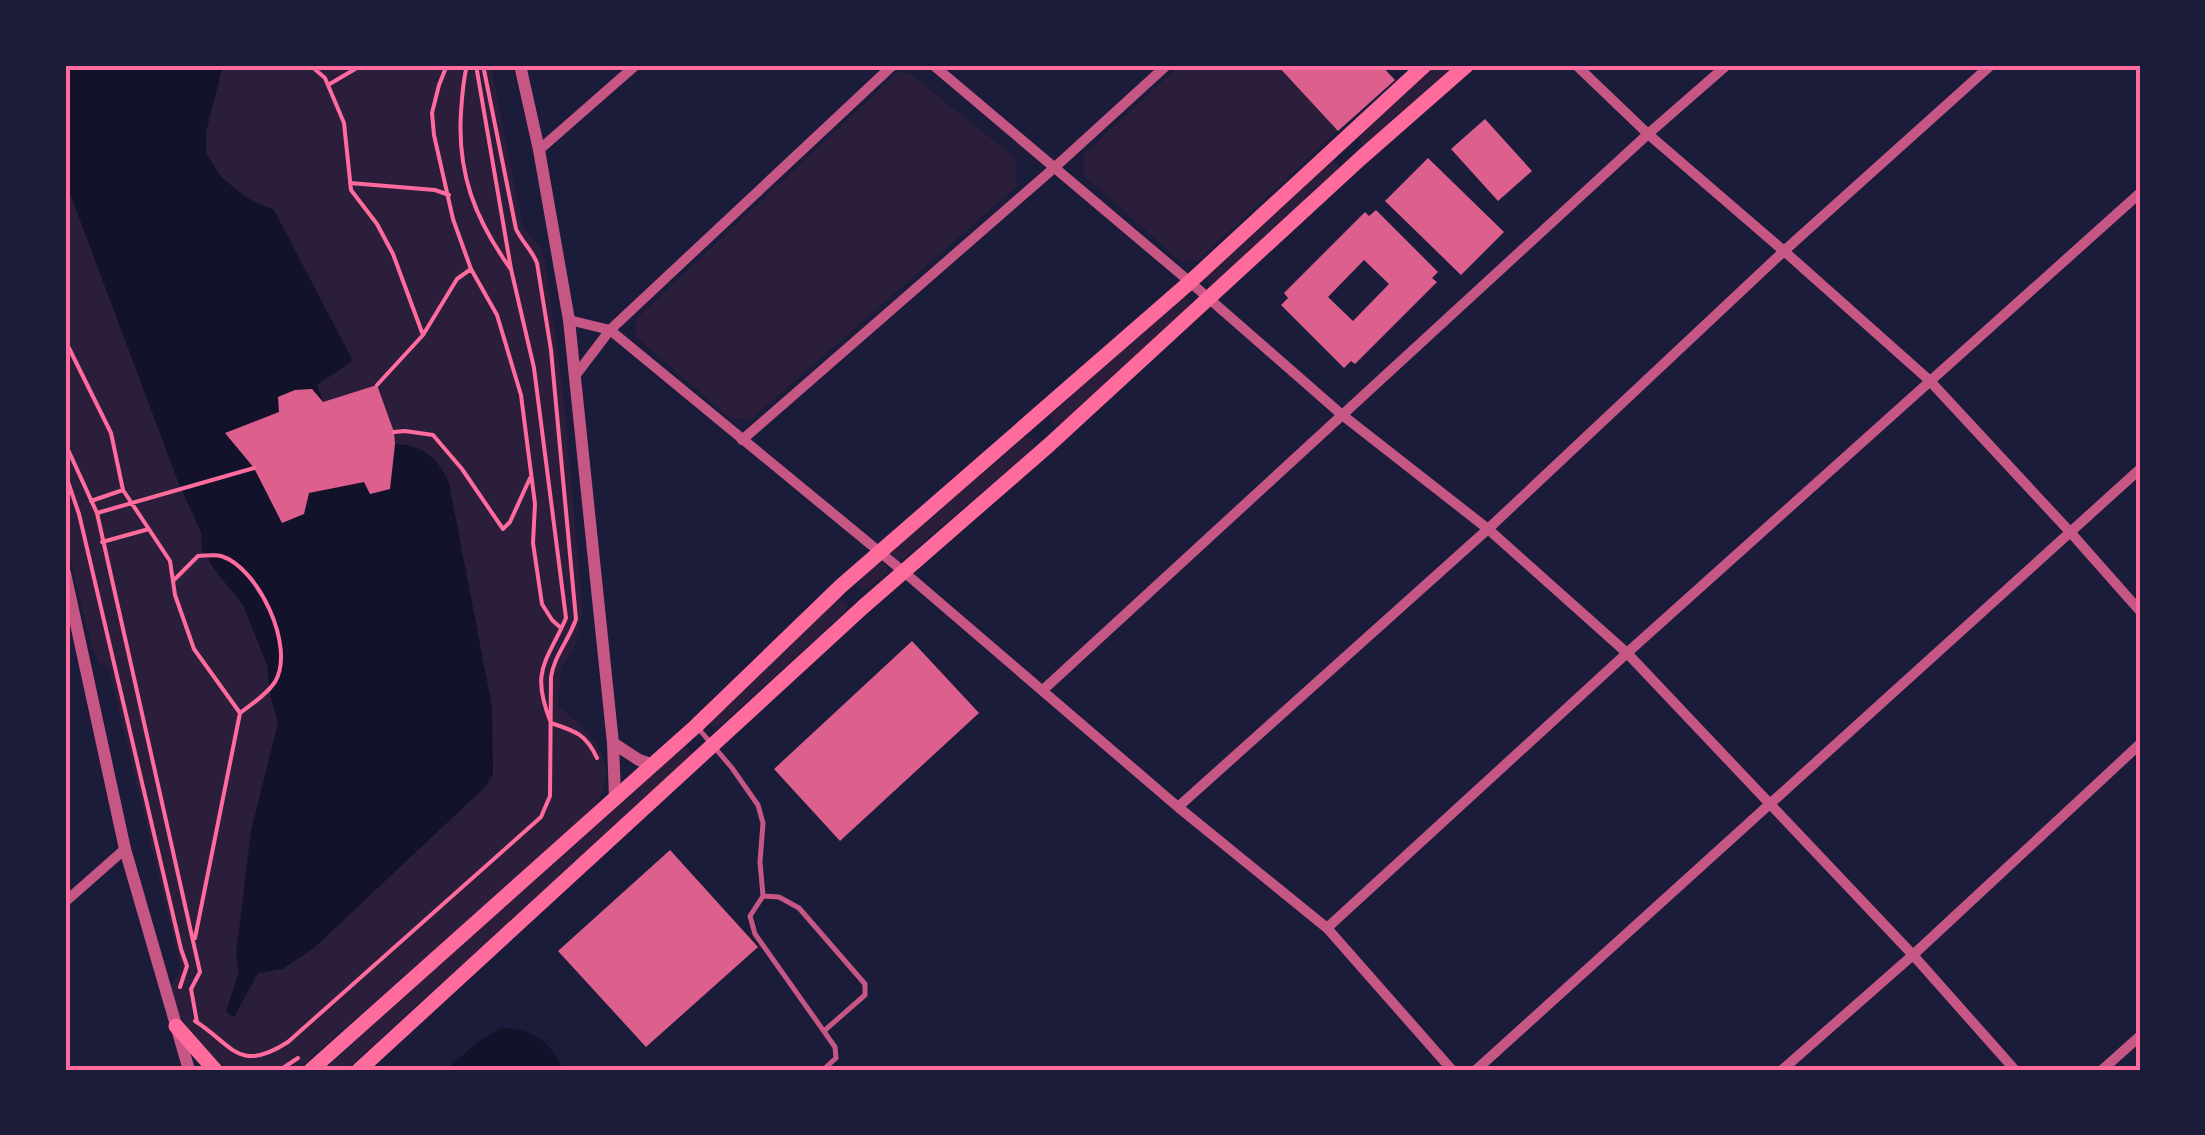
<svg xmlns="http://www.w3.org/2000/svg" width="2205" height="1135" viewBox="0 0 2205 1135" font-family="Figtree,sans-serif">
  <rect width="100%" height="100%" fill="#1b1b3a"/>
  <path fill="#2a1e3b" d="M65,65H491L523,227L543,250L545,260L563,391L583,611L574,648L561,669L558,706C596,737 624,764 591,812L305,1063L293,1070H222L179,1019L170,986L177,977L180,965L109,669L99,663L92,648L65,539Z
    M1180,65H1277L1338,131L1197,261H1180L1083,174L1084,154Z
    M1435,65H1455L1368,145H1363L1359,139V133Z
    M898,72L910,74L1016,158L1017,186L750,420L730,418L636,337L635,320Z
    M1329,159L1338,164L1339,169L1216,284L1211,286L1206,279L1207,274Z
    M1181,297H1186L1191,301L1190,307L1062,424L1055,425L1050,420L1052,414Z
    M1025,437L1031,438L1034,443L1033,449L903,559L898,560L891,553L894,548Z
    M883,563L887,568V573L869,588L862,589L857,585C861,576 873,564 883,563Z
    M837,599H841L847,605L846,611L720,726L714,728L708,722Z
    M685,744L691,752L690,757L346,1070H324L679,745Z"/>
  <path fill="#12122b" d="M65,65H223L206,132V153L221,177L247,198L274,210L353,361L317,385L323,402L312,389L295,390L278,397L279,412L226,434L254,468L283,522L304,514L309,493L364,482L370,493L389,489L395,444C422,444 439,459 449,483L492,707L493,774L485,787L314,948L283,969L258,973L234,1017L226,1012L239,971L236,955L251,831L278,723L270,694L267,665L243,605L214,569L202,550L201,532L179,484L65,180Z
    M500,1028C533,1029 550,1040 563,1070H446L479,1041Z"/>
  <path fill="#dd5f8e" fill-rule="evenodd" d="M1277,65H1381L1395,80L1338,131Z
    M1485,119L1532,171L1498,201L1451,149Z
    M1428,158L1504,232L1461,275L1385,201Z
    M1376,210L1438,272L1432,278L1437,282L1355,364L1351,361L1344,368L1281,305L1288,298L1284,293L1365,212L1369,216ZM1364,260L1389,284L1353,321L1328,297Z
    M377,385L394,432L395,444L390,489L370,494L364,482L309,493L304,514L282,523L254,468L225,433L279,412L278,397L295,390L312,389L323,402Z
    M912,641L979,713L840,841L774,769Z
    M670,850L758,947L646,1047L558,951Z"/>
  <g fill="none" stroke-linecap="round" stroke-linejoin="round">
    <path stroke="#ff6b9d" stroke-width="4" d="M310,65L325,78L344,123L351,190L377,224L393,254L423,335L377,385
      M447,65L439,85L432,113L434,135L453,219L471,269L497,315L521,395L535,504L533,543L542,604L552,620L561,628
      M467,65C463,81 462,96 461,112C457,173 475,219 510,268
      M476,65L511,269L534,368L566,618C546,664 530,670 551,723C575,731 586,734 597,758
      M328,85L362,65
      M350,183L435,190L449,195
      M423,335L457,279L471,269
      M65,340L111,433L123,490L170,561L175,595L194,649L240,713L195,938
      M394,432L405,431L433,435L462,469L503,529L510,522L530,478
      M65,443L97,513L200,972L191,989L197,1022
      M65,473L79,514L181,949L187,966L180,987
      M91,501L123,490
      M97,513L254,468
      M102,542L149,529
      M173,581L198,556C205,556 215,554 221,556C258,567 296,647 275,682C266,695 252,704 240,713
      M195,1021C233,1045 238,1074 288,1042L541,817L550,796L551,677C554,656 569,640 576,619L551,350L537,263C532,250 522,242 516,229L483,65
      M280,1070L298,1058"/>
    <path stroke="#c65784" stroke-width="5" d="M698,728L732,768L758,805L763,823L760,862L763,896L750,916L755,934L835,1047L836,1058L823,1070
      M763,896L779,897L799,908L865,984V995L824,1031"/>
    <path stroke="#c65784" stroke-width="10" d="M933,65L1190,282L1341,414L1488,529L1627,653L1913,955L2015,1070
      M1576,65L1648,134L1784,251L1929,380L2071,533L2140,611
      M539,150L636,65
      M569,320L610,330L904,572L1178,807L1327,928L1452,1070
      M575,376L610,330L893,65
      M742,440L1054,168L1167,65
      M1043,690L1648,134L1727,65
      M1178,807L1488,529L1784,251L1991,65
      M65,902L125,849
      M1327,928L1627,653L2140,193
      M1476,1070L2140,469
      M1782,1070L1913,955L2140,744
      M2102,1070L2140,1036"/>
    <path stroke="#c65784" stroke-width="12" d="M520,65L539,150L569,320L613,743L615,797
      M65,573L125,849L189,1070
      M613,743L639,760L651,764"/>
    <path stroke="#ff6b9d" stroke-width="15" d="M176,1026L215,1070
      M311,1070L696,726L841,586L1190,282L1425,65
      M359,1070L863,607L1049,445L1361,158L1467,65"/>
  </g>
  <rect width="2205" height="1135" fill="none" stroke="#1b1b3a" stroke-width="135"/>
  <rect x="68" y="68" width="2070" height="1000" fill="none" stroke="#ff6b9d" stroke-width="4"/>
</svg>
